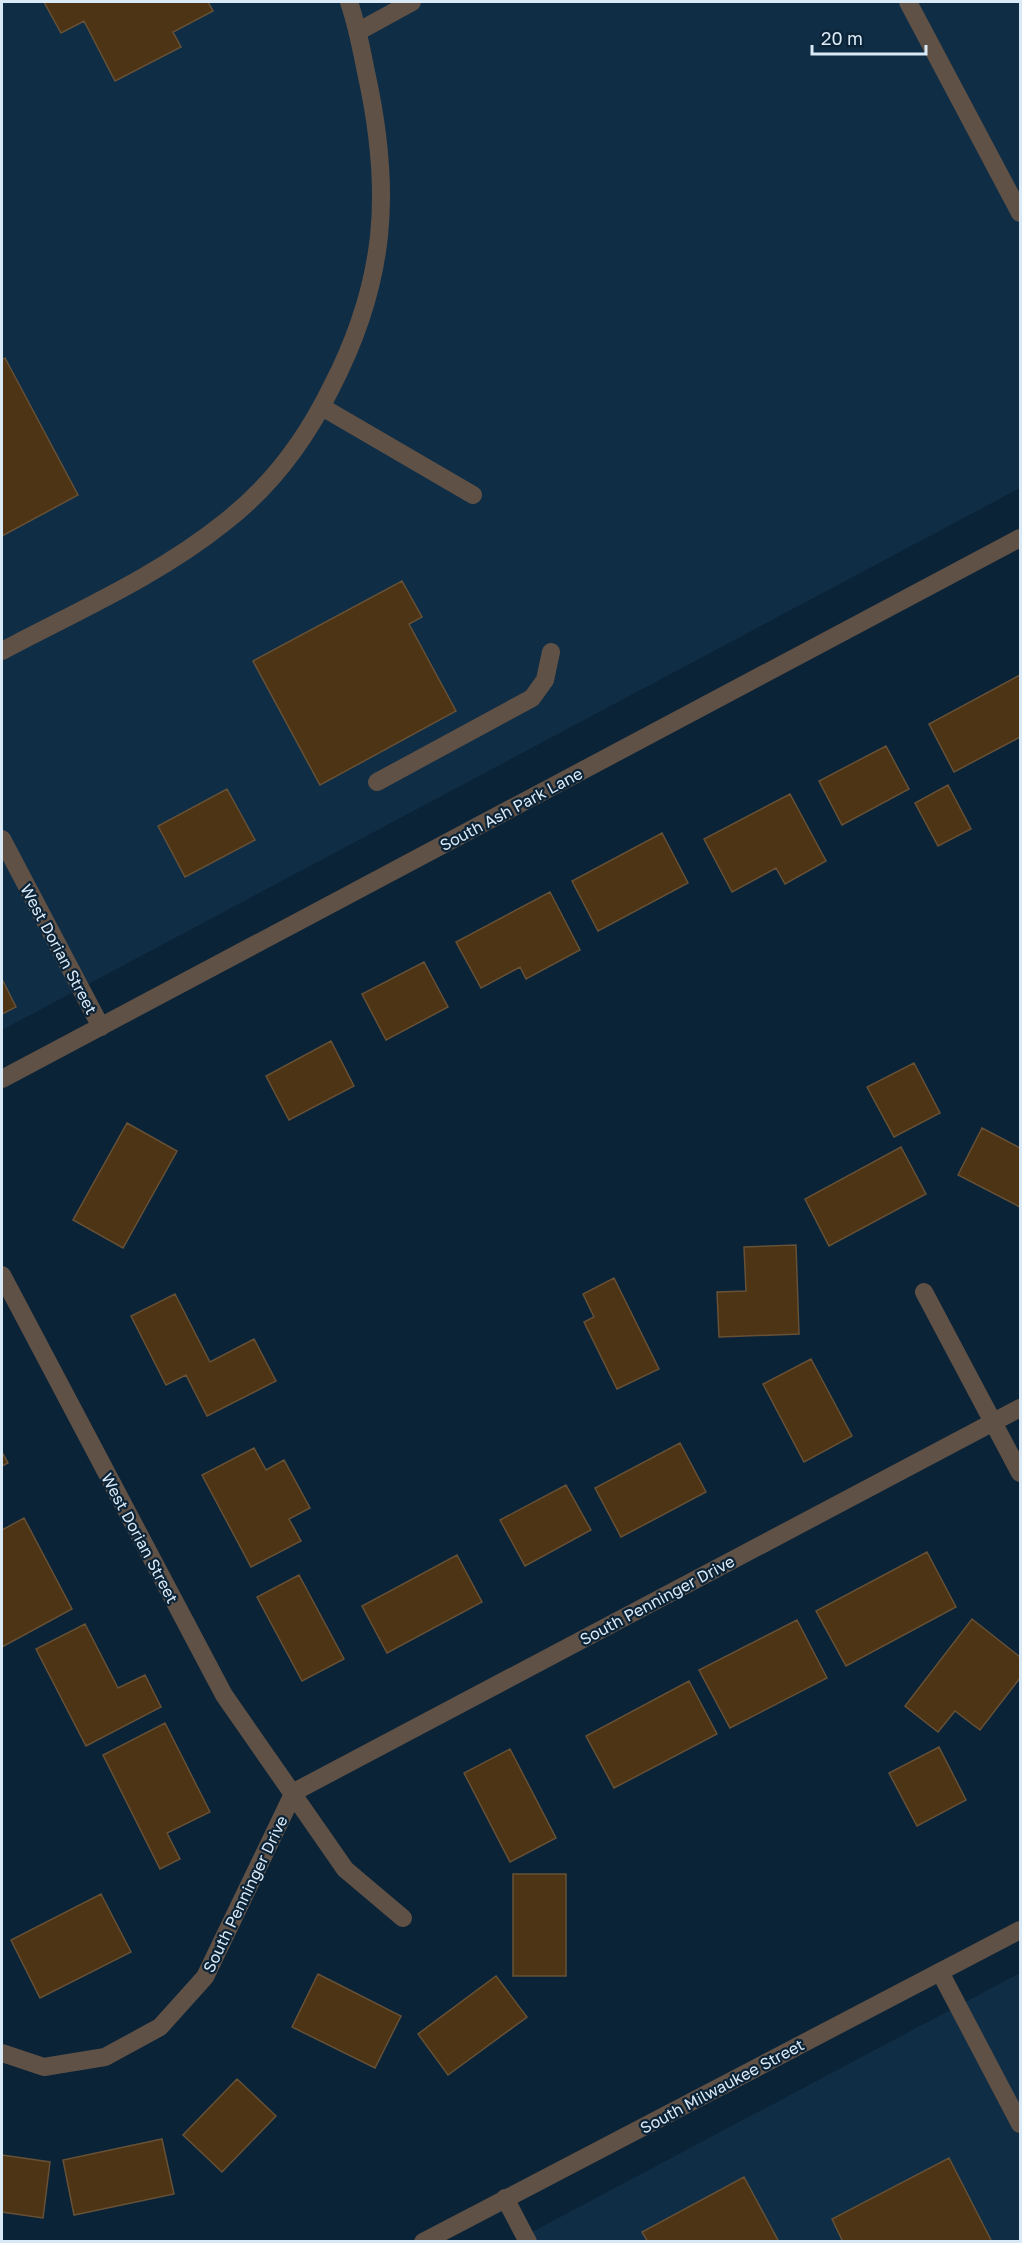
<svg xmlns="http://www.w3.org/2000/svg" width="1022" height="2243" viewBox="0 0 1022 2243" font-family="'Golos Text',sans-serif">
  <rect width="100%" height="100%" fill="#0b2337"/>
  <path fill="#0f2d45" d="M2,2H1020V488L2,1030Z
    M1020,1973V2241H515Z"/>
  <path fill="#4c3414" stroke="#665137" stroke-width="1.5" d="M44,2H208L213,11L173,32L181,47L115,81L84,21L61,33Z
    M5,358L78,495L2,536V360Z
    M402,581L422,617L409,624L456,711L320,785L253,661Z
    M1020,675V737L954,772L929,724Z
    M886,746L909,789L842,825L819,781Z
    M948,785L971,829L938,846L915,803Z
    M227,789L255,840L185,877L158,826Z
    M790,794L826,861L785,884L776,868L732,892L704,839Z
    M662,833L688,883L598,931L572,881Z
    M550,892L580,950L526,979L520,967L481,988L456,942Z
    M424,962L448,1007L386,1040L362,994Z
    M2,979L16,1007L2,1014Z
    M331,1041L354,1086L289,1120L266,1076Z
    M914,1063L940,1113L894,1137L867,1087Z
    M127,1123L177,1151L123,1248L73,1220Z
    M982,1128L1020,1148V1207L958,1175Z
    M901,1147L926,1194L829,1246L805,1199Z
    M796,1245L799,1334L719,1337L717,1292L746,1291L744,1247Z
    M614,1278L659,1369L617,1389L584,1322L594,1317L583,1294Z
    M175,1294L210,1362L254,1339L276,1381L207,1416L186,1375L166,1385L131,1316Z
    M811,1359L852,1436L804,1462L763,1384Z
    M680,1443L706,1492L621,1537L595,1488Z
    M254,1448L266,1470L284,1460L310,1508L289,1519L301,1541L251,1567L202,1475Z
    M2,1452L8,1463L2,1466Z
    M566,1485L591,1530L525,1566L500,1520Z
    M24,1518L72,1609L2,1647V1530Z
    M927,1552L956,1607L846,1666L816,1611Z
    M457,1555L482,1602L387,1653L362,1606Z
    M299,1575L344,1659L302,1681L257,1597Z
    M972,1619L1020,1657V1678L980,1730L955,1711L938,1732L905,1706Z
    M797,1620L827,1678L730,1728L699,1670Z
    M85,1624L118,1688L145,1675L161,1707L86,1746L36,1649Z
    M689,1681L717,1734L614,1788L586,1736Z
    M165,1723L210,1812L167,1833L180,1859L160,1869L103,1755Z
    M939,1747L966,1800L917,1826L889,1773Z
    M510,1749L556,1838L510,1862L464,1773Z
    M513,1874H566V1976H513Z
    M101,1894L131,1952L40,1998L11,1940Z
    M318,1974L401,2016L375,2068L292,2027Z
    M496,1976L527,2017L448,2075L418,2034Z
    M237,2079L276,2116L222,2172L183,2135Z
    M162,2139L174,2194L74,2215L63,2160Z
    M2,2155L50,2162L43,2218L2,2212Z
    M949,2158L992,2242H843L832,2219Z
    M744,2177L779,2242H648L642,2232Z"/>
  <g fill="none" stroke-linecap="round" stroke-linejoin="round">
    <path stroke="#605146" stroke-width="18" d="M908,2L1020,213
      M359,31L412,2
      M322,407L473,495
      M377,782L532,698L545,680L551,652
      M505,2198L528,2242"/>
    <path stroke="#605146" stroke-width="18" d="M2,839L101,1027
      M2,1079L1020,538
      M2,1275L224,1695L345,1869L403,1918
      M924,1292L1020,1473
      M940,1972L1020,2124
      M2,2053L44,2067L105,2057L160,2027L205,1977L294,1792L1020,1408"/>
    <path stroke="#605146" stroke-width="18" d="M2,651C77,611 158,576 225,522C270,487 306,439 331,388C387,280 392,189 366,72C361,47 357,25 349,2
      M423,2242L1020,1930"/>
  </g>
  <g text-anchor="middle" stroke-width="4.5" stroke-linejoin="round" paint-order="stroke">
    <g font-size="16" fill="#dae9f6" stroke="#0b2337">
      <text transform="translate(511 809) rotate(-28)" y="6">South Ash Park Lane</text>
      <text transform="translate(59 949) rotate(62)" y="6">West Dorian Street</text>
      <text transform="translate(140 1538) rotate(62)" y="6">West Dorian Street</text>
      <text transform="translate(657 1600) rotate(-28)" y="6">South Penninger Drive</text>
      <text transform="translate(245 1894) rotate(-64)" y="6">South Penninger Drive</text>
      <text transform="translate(722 2086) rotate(-28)" y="6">South Milwaukee Street</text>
    </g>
  </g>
  <rect width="1022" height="2243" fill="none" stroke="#dae9f6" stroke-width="6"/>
  <path d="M812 45v9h114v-9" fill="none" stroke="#dae9f6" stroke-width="3"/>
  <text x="821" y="45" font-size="18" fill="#dae9f6" stroke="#0b2337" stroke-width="4.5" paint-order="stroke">20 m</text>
</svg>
